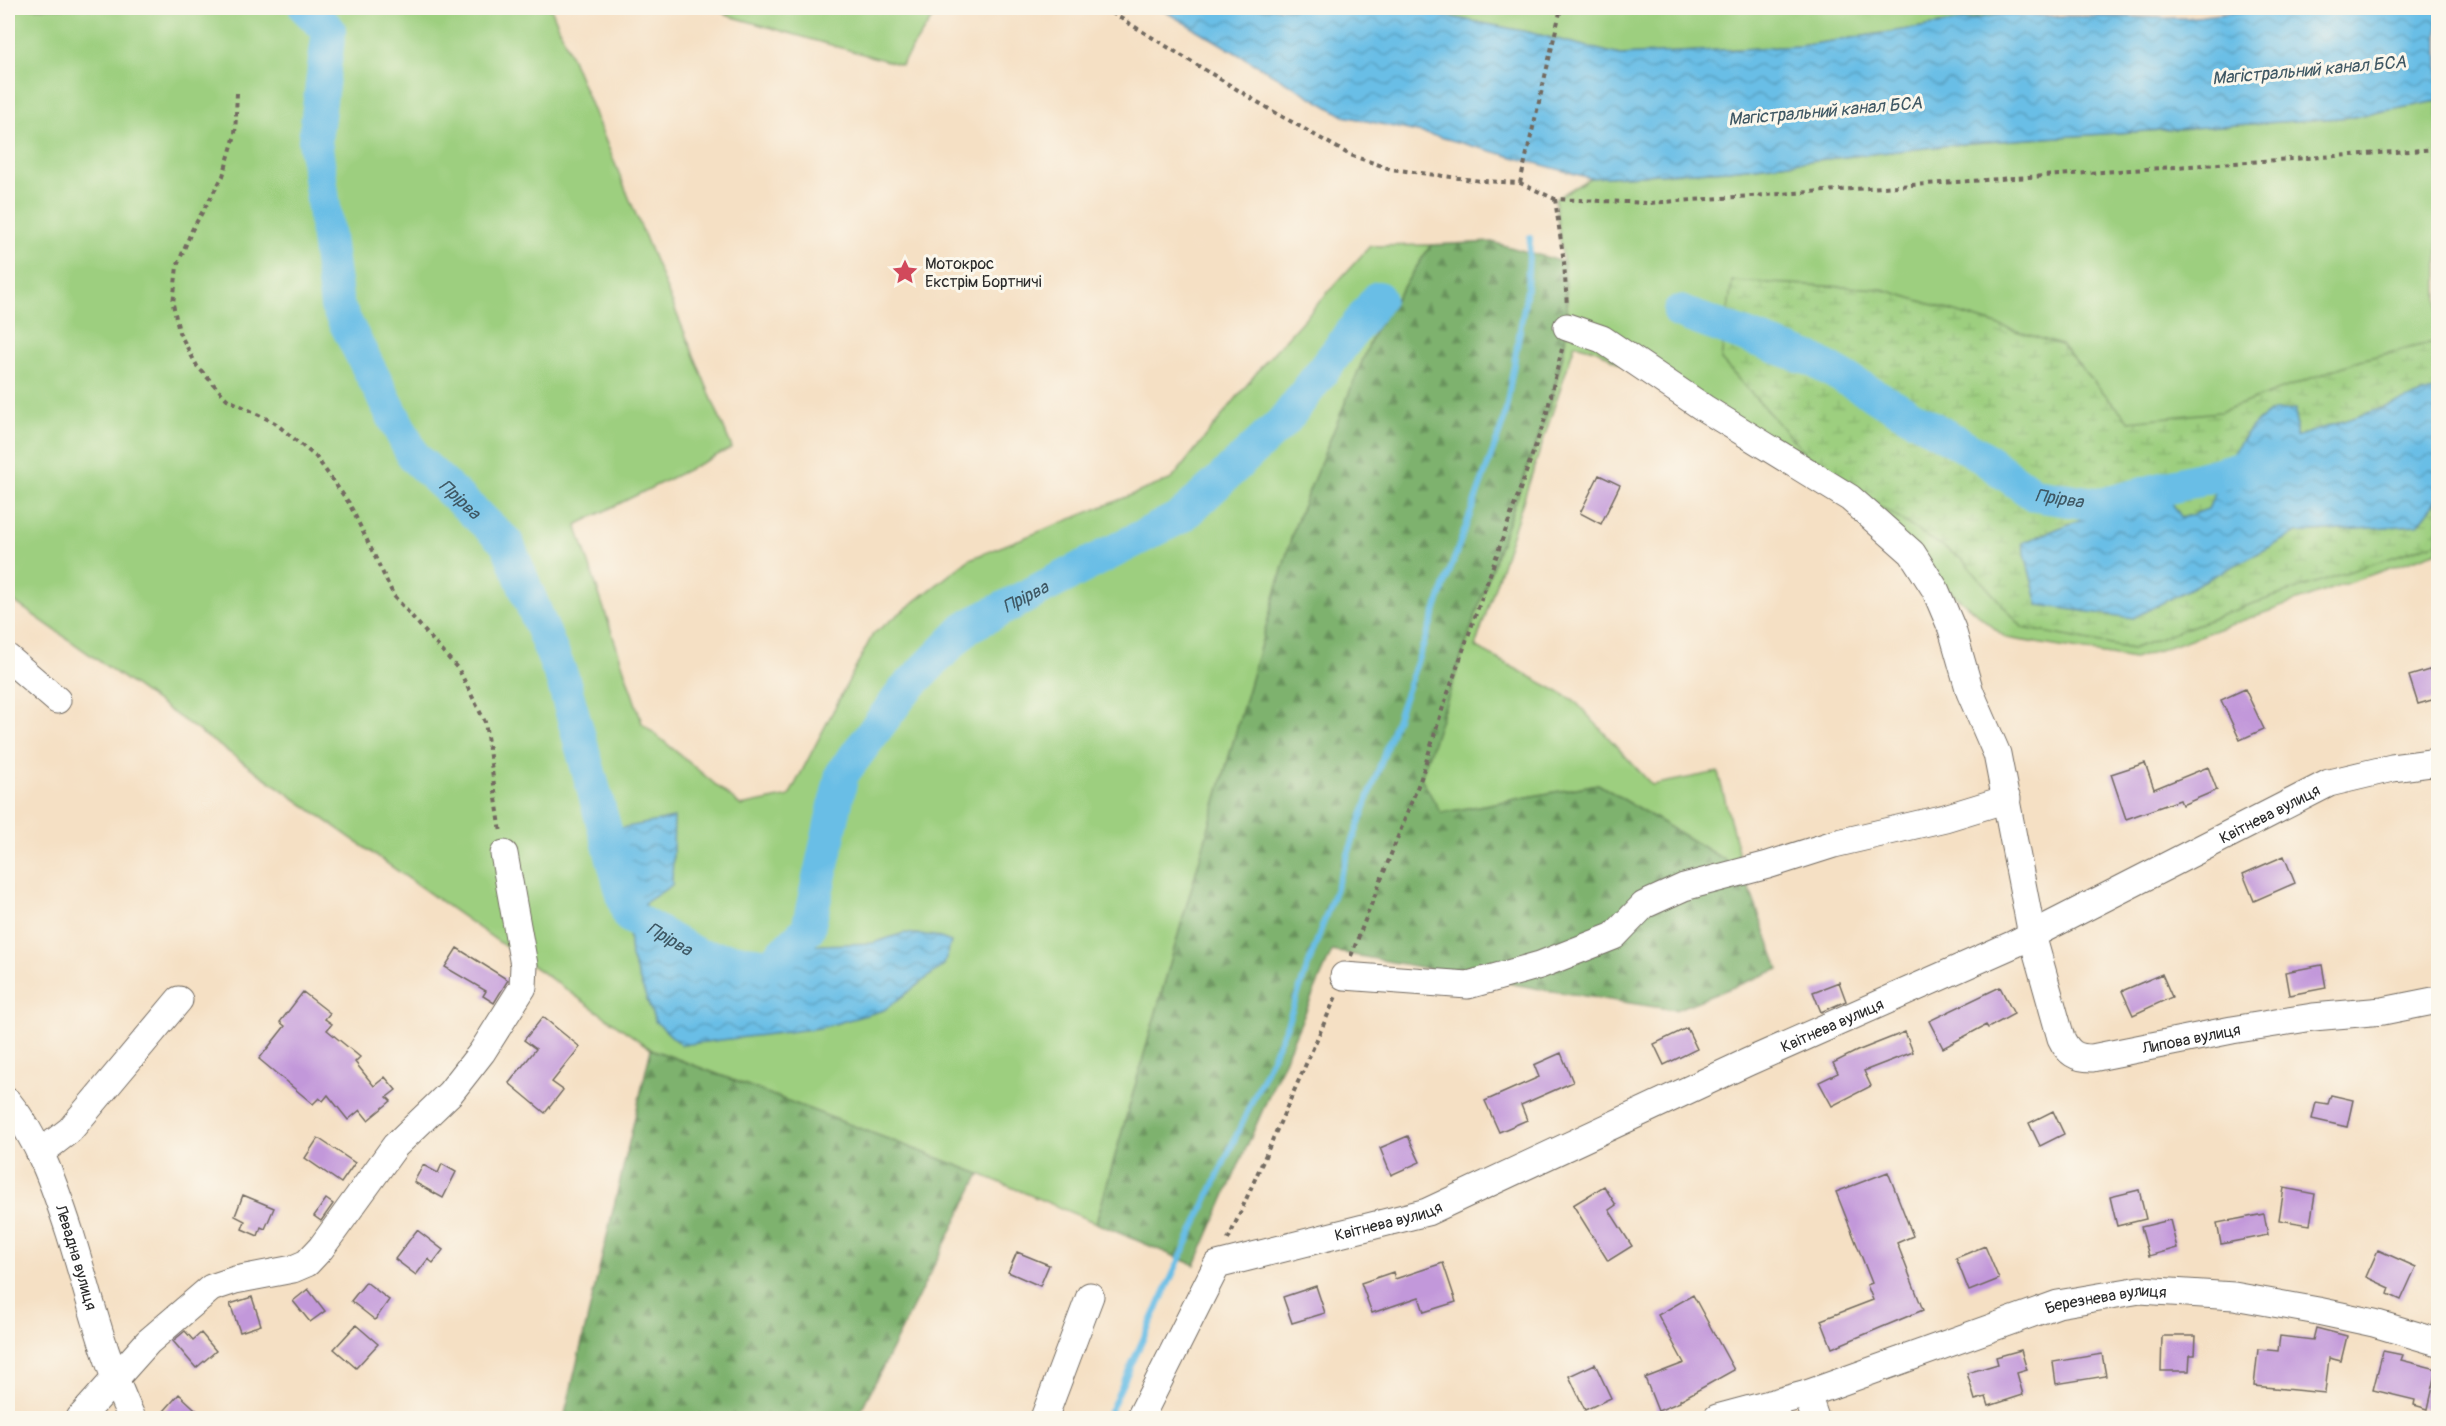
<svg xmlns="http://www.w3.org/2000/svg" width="2446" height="1426" viewBox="0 0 2446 1426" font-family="Pangolin,sans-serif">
  <defs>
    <pattern id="forest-firs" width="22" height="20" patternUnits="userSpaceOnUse" patternTransform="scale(1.5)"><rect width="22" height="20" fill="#7eb26e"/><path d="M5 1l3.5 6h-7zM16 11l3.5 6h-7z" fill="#67915b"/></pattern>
    <pattern id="wetland-marsh" width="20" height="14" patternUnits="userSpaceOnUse" patternTransform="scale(1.5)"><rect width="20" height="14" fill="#9dcf7f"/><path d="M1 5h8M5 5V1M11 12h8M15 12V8" fill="none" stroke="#87b26e"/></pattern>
    <pattern id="water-waves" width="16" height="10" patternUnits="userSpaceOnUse" patternTransform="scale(1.5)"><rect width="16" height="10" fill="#69bee6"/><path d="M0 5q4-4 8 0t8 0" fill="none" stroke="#579bbb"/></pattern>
  </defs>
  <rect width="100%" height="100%" fill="#fbf7ec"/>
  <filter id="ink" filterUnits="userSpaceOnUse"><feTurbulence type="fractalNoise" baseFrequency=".0167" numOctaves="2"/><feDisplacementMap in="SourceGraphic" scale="12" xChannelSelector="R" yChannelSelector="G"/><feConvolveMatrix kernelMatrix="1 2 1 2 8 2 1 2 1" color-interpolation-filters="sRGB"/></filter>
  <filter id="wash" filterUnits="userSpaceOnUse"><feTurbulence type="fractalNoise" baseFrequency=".008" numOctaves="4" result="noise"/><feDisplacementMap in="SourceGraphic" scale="24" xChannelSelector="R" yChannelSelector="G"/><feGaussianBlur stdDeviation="1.35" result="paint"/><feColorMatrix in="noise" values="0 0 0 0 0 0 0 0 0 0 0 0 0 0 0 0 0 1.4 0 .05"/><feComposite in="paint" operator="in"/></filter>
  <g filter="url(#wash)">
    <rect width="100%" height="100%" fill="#f5e0c4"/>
    <path fill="#9dcf7f" stroke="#647d55" stroke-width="1.5" d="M8,8H551L732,448L576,525L642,723L741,806L789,796L873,634L970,559L1172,479L1265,362L1370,246L1431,245L1375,330L1295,525L1096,1223L980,1174L651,1049L8,597Z
      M718,8H939L901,65L726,15Z
      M1405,8H1994L1998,15L1800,46L1620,55L1528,32Z
      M2438,101V551L2134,659L2006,638L1833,493L1597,350L1575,344L1475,647L1574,700L1652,785L1718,772L1743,871L1598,784L1440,813L1421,778C1449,687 1481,598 1513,508C1533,452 1563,384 1567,325C1569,283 1559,241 1555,199L1590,178L1728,170L1970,143L2353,117Z"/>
    <path fill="url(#forest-firs)" stroke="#546e4c" stroke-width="1.5" d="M1492,242L1564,262L1567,327L1560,365L1546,416L1482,596L1421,778L1441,813L1598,784L1743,871L1779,969L1675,1010L1546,990L1332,951L1195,1265L1096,1223L1295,525L1375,330L1431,245Z
      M651,1049L980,1174L857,1418H564Z"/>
    <path fill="url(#wetland-marsh)" stroke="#647d55" stroke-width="1.5" d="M1732,281L1882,289L2061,345L2129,421L2220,412L2360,360L2438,341V542L2246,606L2132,649L2023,628L1962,559L1817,466L1721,360Z"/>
    <path fill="url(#water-waves)" stroke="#4a7488" stroke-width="1.5" d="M1159,8H1405L1528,32L1620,55L1800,46L1998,15L2186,18L2272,8H2438V101L2353,117L1970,143L1728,170L1590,178L1440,137L1344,116Z
      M2438,389V499L2418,525L2297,533L2133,618L2038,605L2022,543L2161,487L2182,518L2208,509C2222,478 2238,432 2268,413C2275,409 2288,410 2296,409V437Z
      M674,818L672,885L645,903L651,938L678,953L725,966L771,947L873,943L904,933L935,936L951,942L944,965L884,1010L820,1028L681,1045L655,1021L631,957L629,932L605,887L619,856L616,829Z"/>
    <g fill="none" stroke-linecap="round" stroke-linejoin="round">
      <path stroke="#69bee6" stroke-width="6" d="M1107,1418L1286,1027L1504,420L1527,290L1530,238"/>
      <g stroke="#69bee6" stroke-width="34">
        <path id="s1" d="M306,8L329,30L315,140L337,306L414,457L507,543L563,680L629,916L699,956L771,965L808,929L842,774L904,691L967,627L1182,516L1285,420L1378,298"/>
        <path id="s2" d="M1680,312L1813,360L1978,454L2035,495L2102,505L2271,460"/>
      </g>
    </g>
    <g id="blocks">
      <path fill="#c298da" d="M1599,475L1620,485L1601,524L1580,513Z
        M2439,667V698L2418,704L2409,676Z
        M2245,689L2264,729L2240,740L2221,700Z
        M2145,763L2154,789L2208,767L2217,790L2182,805L2180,800L2126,819L2111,774Z
        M2284,856L2295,883L2254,901L2243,874Z
        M457,948L508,980L494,1003L483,996L486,991L445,967Z
        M2322,965L2326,988L2289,995L2285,972Z
        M2162,974L2172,997L2133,1015L2122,991Z
        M1839,982L1846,1001L1821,1012L1813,992Z
        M2000,987L2014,1014L1988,1028L1986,1025L1943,1048L1929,1021Z
        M303,992L330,1013L325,1019L332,1024L327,1030L360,1057L355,1062L374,1086L385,1077L396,1090L387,1097L391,1101L368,1120L360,1110L348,1120L328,1095L323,1101L319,1098L313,1104L259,1059L285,1026L280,1022Z
        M543,1017L580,1047L552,1082L563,1090L545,1113L509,1083L536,1049L524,1040Z
        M1687,1028L1697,1049L1664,1065L1654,1044Z
        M1905,1032L1913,1052L1864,1071L1871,1086L1832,1106L1819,1082L1838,1073L1833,1063L1857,1051Z
        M1561,1053L1573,1082L1521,1105L1527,1120L1499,1132L1485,1101L1539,1077L1534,1065Z
        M2331,1095L2353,1100L2347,1127L2312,1119L2316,1102L2328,1104Z
        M2053,1111L2064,1134L2040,1146L2029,1123Z
        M1408,1136L1420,1162L1391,1175L1380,1148Z
        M318,1138L355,1163L341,1183L305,1158Z
        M442,1164L456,1172L443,1198L414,1182L423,1165L438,1173Z
        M1888,1172L1913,1236L1897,1243L1923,1310L1832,1348L1821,1320L1873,1300L1867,1285L1872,1283L1836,1192Z
        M1604,1186L1616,1205L1609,1210L1632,1246L1608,1261L1573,1205Z
        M2284,1188L2315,1194L2310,1225L2279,1220Z
        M2139,1190L2146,1219L2117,1226L2110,1197Z
        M243,1195L274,1208L265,1229L261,1227L258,1236L242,1229L245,1221L235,1216Z
        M326,1199L333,1204L321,1221L314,1216Z
        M2264,1214L2268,1235L2221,1244L2217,1223Z
        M2170,1220L2177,1248L2149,1256L2141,1227Z
        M417,1230L443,1250L433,1263L428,1259L416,1275L395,1259Z
        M1985,1246L1999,1279L1969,1291L1956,1258Z
        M2378,1250L2416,1267L2401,1300L2388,1294L2390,1288L2366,1277Z
        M1017,1252L1049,1265L1040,1286L1008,1272Z
        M1443,1263L1456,1302L1424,1312L1419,1297L1372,1313L1361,1283L1393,1272L1395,1279Z
        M366,1282L389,1300L375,1320L351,1301Z
        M1316,1286L1325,1313L1292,1323L1283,1297Z
        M308,1289L325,1311L310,1322L293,1301Z
        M1693,1295L1734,1370L1680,1400V1402L1658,1411L1645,1378L1684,1363L1658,1315Z
        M252,1297L261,1325L240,1332L230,1304Z
        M356,1325L378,1344L356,1368L334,1349Z
        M2316,1328L2347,1336L2341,1361L2329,1358L2325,1393L2254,1386L2258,1349L2278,1351L2280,1336L2313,1340Z
        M185,1331L193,1340L201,1333L216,1351L196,1368L173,1341Z
        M2162,1336H2196L2195,1355H2190L2189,1371H2161Z
        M2021,1350L2027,1370L2017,1373L2023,1395L1989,1406L1986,1397L1975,1400L1967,1373L1998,1364L1996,1357Z
        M2383,1351L2403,1355L2401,1360L2437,1369L2428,1409L2414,1405L2415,1400L2373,1390Z
        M2102,1354L2106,1376L2056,1384L2053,1362Z
        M1595,1364L1611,1398L1585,1410L1569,1376Z
        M179,1394L206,1419H157Z"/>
    </g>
  </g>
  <g filter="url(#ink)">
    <use href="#blocks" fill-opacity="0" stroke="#726a61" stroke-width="1.5"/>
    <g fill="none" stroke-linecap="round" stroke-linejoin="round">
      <g stroke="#726a61" stroke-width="29">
        <g id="minor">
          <path id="s3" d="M1567,327L1602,339L1704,408L1850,498L1912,553L1935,589L1952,629L1970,692L1997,754L2032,935L2061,1038C2068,1053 2076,1058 2092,1058L2232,1030L2313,1017L2383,1011L2438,1000"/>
          <path d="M8,658L57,700"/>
          <path d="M1344,976L1468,985L1540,965L1614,936L1644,905L1684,887L1768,865L1834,844L1945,818L2007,799"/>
          <path id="s4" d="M8,1102C39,1139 55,1187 70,1233C89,1294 104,1360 132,1418"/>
          <path d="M40,1153L70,1130L179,1000"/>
          <path d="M1807,1394L1815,1418"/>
          <path d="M80,1418L148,1342L211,1288L235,1280L293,1269L307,1263L321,1248L395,1146L450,1093L482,1052L523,987L524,965L504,854"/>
          <path d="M1044,1418L1090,1296"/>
          <path id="s5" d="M1140,1418L1217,1265L1427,1212L1748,1062L2014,944L2329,783L2392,768L2438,762"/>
          <path id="s6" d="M1717,1418L1807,1394L2058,1304L2140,1290L2234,1296L2318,1311L2374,1323L2438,1342"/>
        </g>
      </g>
      <path stroke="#726a61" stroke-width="4" stroke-dasharray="4.5 4.5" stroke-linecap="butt" d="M1104,8L1269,109L1350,155L1391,169L1481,181L1520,183L1555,199L1649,203L2438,149
        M237,93L235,135L223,176L192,230L177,266L173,304L179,332L197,366L227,399L275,423L316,457L349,503L394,596L459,670L485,722L501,833
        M1520,183L1561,8
        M1555,199L1564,262L1567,306
        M1351,956L1421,778L1443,707L1546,416L1562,349
        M1228,1240L1337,994"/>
      <use href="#minor" stroke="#fff" stroke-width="27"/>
    </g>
  </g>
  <defs>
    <g id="sight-bare" transform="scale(2.07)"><path d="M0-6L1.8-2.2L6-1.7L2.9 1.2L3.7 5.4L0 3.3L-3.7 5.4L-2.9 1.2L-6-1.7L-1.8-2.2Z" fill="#d1495b" stroke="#fbf7ec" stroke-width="2.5" paint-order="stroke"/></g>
  </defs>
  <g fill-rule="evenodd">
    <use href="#sight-bare" x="905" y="272"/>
  </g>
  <g text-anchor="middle" stroke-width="6" stroke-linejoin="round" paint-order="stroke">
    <g font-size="16" fill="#2b2b2b" stroke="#fbf7ec" text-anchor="start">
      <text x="925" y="269">Мотокрос<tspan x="925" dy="18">Екстрім Бортничі</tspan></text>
    </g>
    <g font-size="16" fill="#2b2b2b" stroke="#fbf7ec">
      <text dy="6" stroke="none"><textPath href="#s5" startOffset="1320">Квітнева вулиця</textPath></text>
      <text dy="6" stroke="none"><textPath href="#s5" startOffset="834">Квітнева вулиця</textPath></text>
      <text dy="6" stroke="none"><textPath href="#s3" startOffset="1066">Липова вулиця</textPath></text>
      <text dy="6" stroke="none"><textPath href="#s5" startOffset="348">Квітнева вулиця</textPath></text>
      <text dy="6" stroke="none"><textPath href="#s4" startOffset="171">Левадна вулиця</textPath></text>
      <text dy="6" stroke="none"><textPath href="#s6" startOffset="408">Березнева вулиця</textPath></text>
    </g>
    <g font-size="18" font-style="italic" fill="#3e5763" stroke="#fbf7ec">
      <text transform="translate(2309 70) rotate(-5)" y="6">Магістральний канал БСА</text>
      <text transform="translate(1825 111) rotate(-5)" y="6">Магістральний канал БСА</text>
      <text dy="6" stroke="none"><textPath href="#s2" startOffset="426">Прірва</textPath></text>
      <text dy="6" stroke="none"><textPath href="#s1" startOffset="542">Прірва</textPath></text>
      <text dy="6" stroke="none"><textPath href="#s1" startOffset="1622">Прірва</textPath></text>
      <text dy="6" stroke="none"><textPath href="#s1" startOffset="1046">Прірва</textPath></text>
    </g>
  </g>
  <rect width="2446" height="1426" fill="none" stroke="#fbf7ec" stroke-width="30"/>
</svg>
